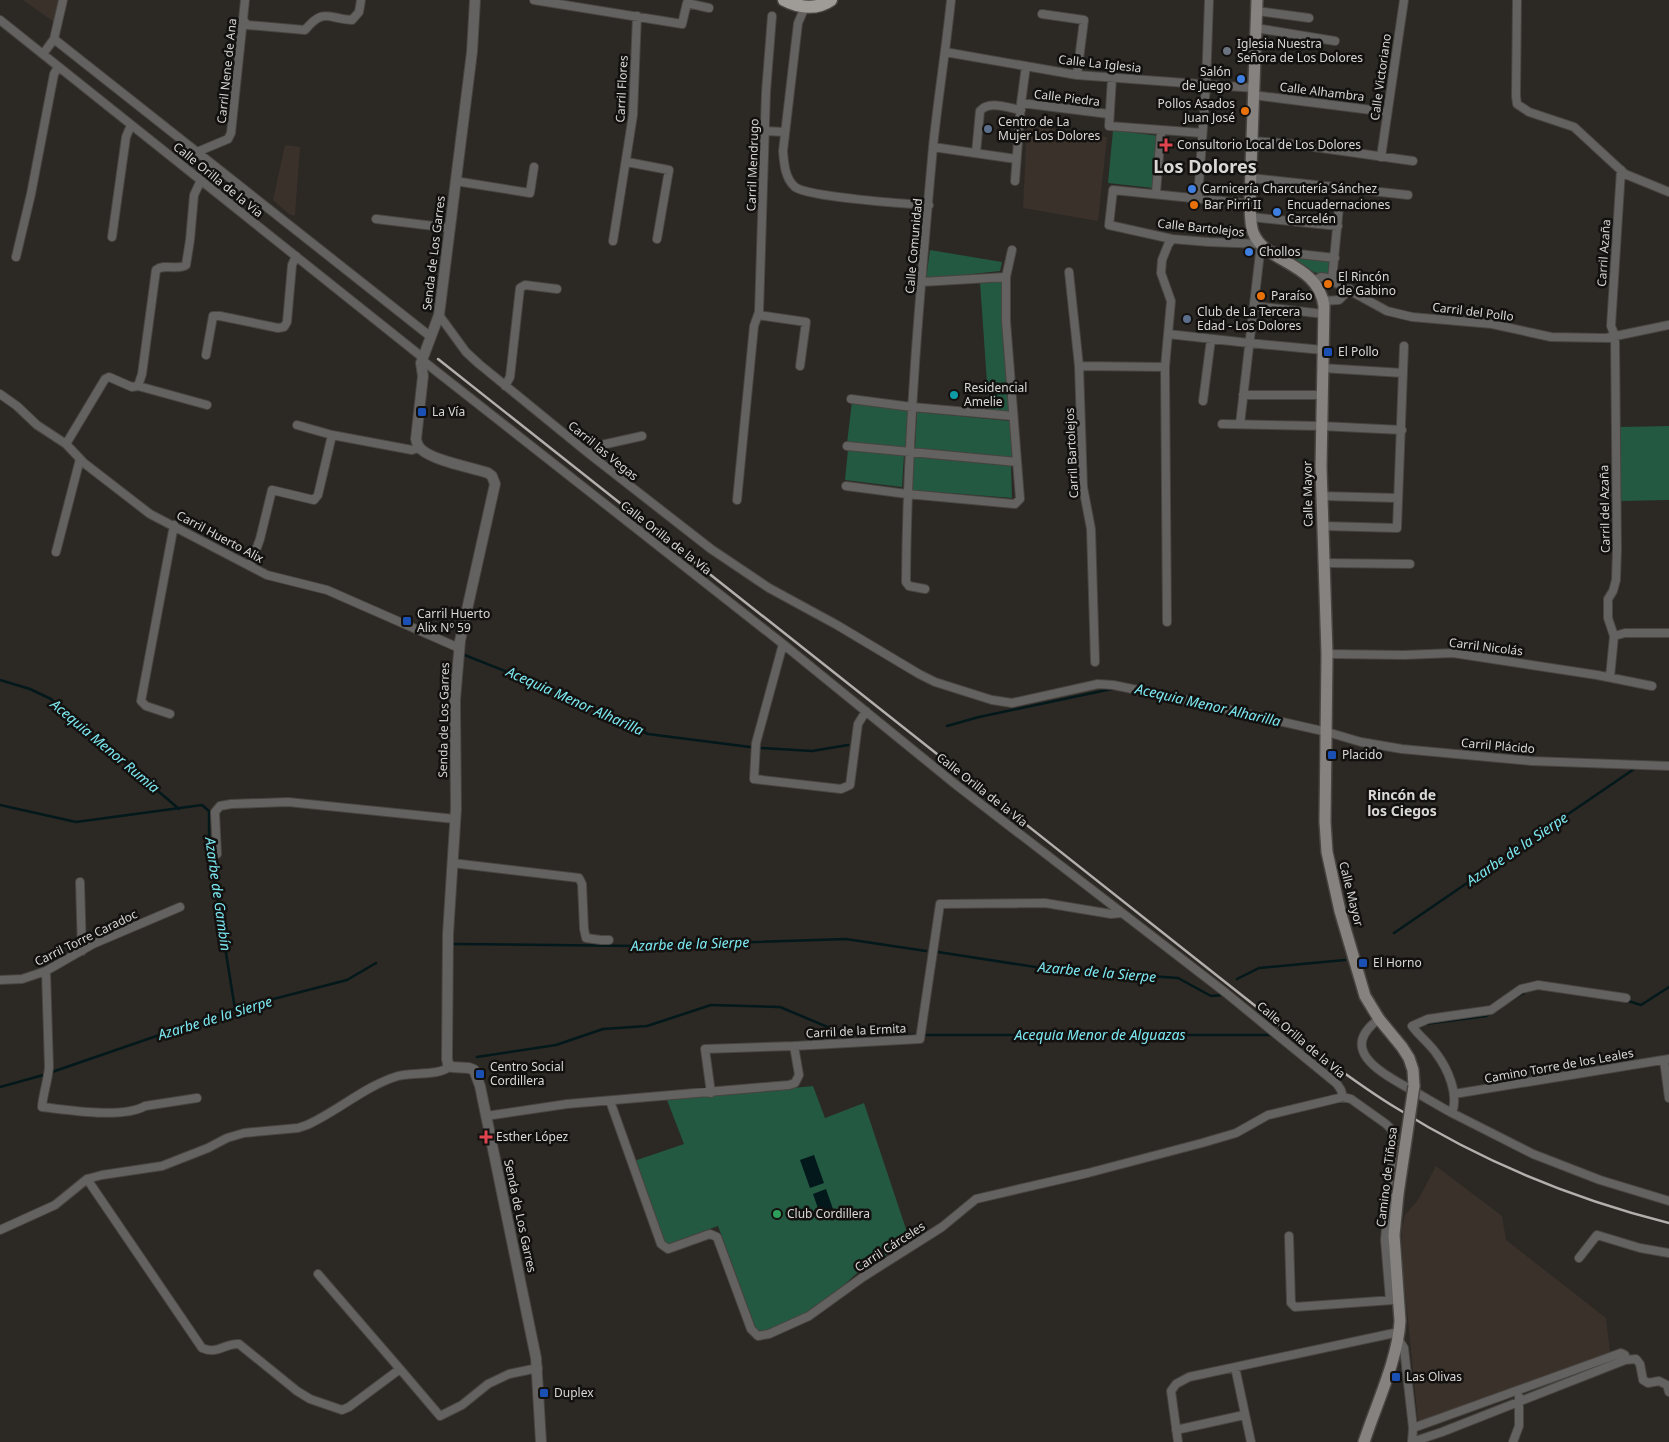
<svg xmlns="http://www.w3.org/2000/svg" width="1669" height="1442" viewBox="0 0 1669 1442" font-family="'Noto Sans',sans-serif">
  <rect width="100%" height="100%" fill="#2c2824"/>
  <path fill="#3a312a" d="M23,0H59L54,22Z
    M1027,125L1107,137L1098,221L1023,208Z
    M285,145L300,147L295,216L289,214L273,200Z
    M1436,1166L1502,1216L1506,1240L1606,1318L1610,1352L1418,1422L1403,1268L1402,1230L1405,1215L1418,1200Z"/>
  <path fill="#235841" d="M1113,130L1159,136L1153,188L1108,183Z
    M930,250L1002,262L1000,271L926,279Z
    M1294,257L1330,258L1331,273C1318,278 1302,266 1294,257Z
    M980,282H1002L1009,414L989,412Z
    M852,401L909,410L905,449L847,443Z
    M917,412L1010,421L1012,457L915,448Z
    M1669,426V500L1620,501L1619,427Z
    M848,450L904,455L902,487L845,480Z
    M914,457L1011,466L1012,498L912,490Z
    M813,1086L825,1118L864,1103L910,1241L857,1273L830,1298L816,1308L761,1334L757,1332L718,1226L666,1245L662,1241L634,1161L684,1144L667,1100Z"/>
  <path fill="#03181a" d="M814,1155L824,1183L810,1188L800,1160Z
    M826,1189L833,1209L820,1214L813,1194Z"/>
  <g fill="none" stroke-linecap="round" stroke-linejoin="round">
    <path stroke="#03181a" stroke-width="2.5" d="M462,654L563,694L648,734L750,747
      M0,680L30,689L51,699L179,809
      M947,726L979,717L1116,688
      M760,748L812,751L848,745
      M0,805L76,822L202,805L209,811V847L235,1009
      M1394,933L1637,767
      M453,944L636,946L846,939L926,951
      M938,952L1048,969L1178,978L1211,996L1223,995
      M1237,979L1259,968L1345,960
      M1625,1000L1641,1005L1669,987
      M1508,1002L1527,991
      M1425,1024L1486,1016L1491,1013
      M926,1035H1274
      M477,1057L556,1045L603,1029L647,1026L711,1005L780,1007L837,1031L863,1035H914
      M52,1072L235,1009L347,980L376,963
      M0,1087L47,1074"/>
    <g stroke="#484440" stroke-width="10">
      <path id="minor" d="M534,0L682,24L687,3L709,8
        M1517,0L1516,96L1517,104L1529,112L1574,127L1625,174L1669,192
        M805,7L798,23L783,151C784,164 785,178 795,187C808,197 907,204 929,205
        M1257,11L1309,18
        M1042,14L1084,20L1077,75
        M0,20L422,357
        M244,21L247,25L305,30C324,7 328,19 352,20L359,12L361,0
        M1256,28L1335,41
        M54,39L431,337
        M945,52L1077,75L1254,88
        M43,54L54,39L63,0
        M1112,78L1109,126L1202,133
        M1253,95L1387,112
        M1021,103L1109,114
        M765,131L785,132
        M1252,141L1293,144L1413,161
        M933,147L1016,159
        M197,152L228,139L231,133L245,0
        M976,153L980,111C989,100 1008,108 1021,110
        M1381,157L1404,0
        M627,162L669,170L657,239
        M1251,178L1408,195
        M455,181L530,193L534,167
        M1015,181L1021,103L1026,66
        M1156,193L1161,131
        M1198,197L1206,85L1209,0
        M1251,217L1338,226
        M376,219L450,228
        M112,237L126,137L131,125
        M613,241L633,115L637,16
        M1272,251L1335,258
        M16,257L31,194L54,74L58,67
        M1069,272L1079,366L1083,487L1091,529L1095,662
        M1332,280L1339,207
        M1313,281L1321,277L1327,278L1387,311L1412,317L1492,324L1551,337L1606,338L1669,325
        M922,282L1006,277
        M1323,301L1339,300L1350,289
        M1254,306L1324,314
        M439,315L466,352L479,364L588,453L711,549L769,588L837,625L919,674L935,682L992,700L1012,703L1098,684L1113,685L1191,701L1327,732L1361,742L1402,749L1531,761L1669,766
        M758,315L806,322L800,366
        M1168,334L1249,343L1323,350
        M206,355L213,316H220L278,328L284,327L287,322L292,265L296,256
        M422,360L783,644L955,784L1226,993L1337,1084L1341,1090L1343,1097
        M1079,366L1165,367
        M1322,368L1403,373
        M138,386L207,405
        M505,386L510,377L520,288L525,285L557,289
        M0,394L17,406L37,425L66,444L84,463L150,514L267,575L327,590L459,648
        M1243,395H1321
        M851,399L912,407L1013,416
        M1203,401L1211,339
        M1222,424L1321,426L1402,430
        M1240,424L1261,244L1209,242L1172,239L1109,225L1113,190L1251,204
        M297,425L332,435
        M66,444L105,379L109,377L132,387L138,386L142,374L156,270C165,263 177,271 186,265L190,240L194,195L201,180
        M847,446L1017,462
        M588,453L591,448L597,446L642,436
        M846,486L907,494L1015,504L1020,499L1006,321V277L1012,250
        M1321,496L1398,498
        M737,500L754,326L759,312L766,92L772,16
        M1322,526L1397,528L1404,346
        M56,552L80,459
        M1324,563L1410,564
        M250,566L260,539L272,490L314,500L318,495L332,435L412,450L419,448
        M925,589L909,586L906,582C907,436 920,291 933,147C938,98 946,49 951,0
        M1167,622L1165,367L1171,301L1161,273L1162,260L1168,245L1172,239
        M1614,636L1625,633H1669
        M783,644L756,743L754,779L841,789L850,785L858,724L866,711
        M1327,654L1404,655L1453,653L1597,675L1652,686
        M1610,677L1614,636L1608,618V599L1613,591L1616,580L1617,550L1615,336L1611,326L1621,170
        M170,714L146,706L141,701L174,525
        M217,854L215,812L220,806L231,804L288,802L455,819
        M452,863L579,878L582,884L584,929L586,938L601,940H609
        M80,882L82,951
        M46,971L49,1067C48,1081 43,1093 42,1107C68,1110 123,1119 145,1106L197,1098
        M0,980L22,979L46,971L93,944L180,907
        M1379,1019C1337,1050 1382,1073 1408,1088C1423,1096 1437,1105 1452,1113C1459,1094 1448,1069 1436,1053C1429,1043 1419,1036 1412,1026L1428,1019L1491,1010L1521,989L1538,985L1626,998
        M1664,1060L1669,1098
        M711,1093L705,1049L794,1046
        M1454,1094L1669,1059
        M610,1101L661,1244L668,1249L707,1235L710,1234L717,1237L751,1329L758,1336L769,1334L809,1316L863,1277L942,1227L976,1199L1088,1173L1202,1143L1236,1133L1268,1115L1343,1097L1351,1099L1386,1124L1391,1129L1394,1136L1385,1240L1390,1300
        M1452,1113L1533,1154L1600,1180L1669,1201
        M486,1116L567,1104L789,1085L795,1083L799,1075L794,1046L920,1039L940,904L1045,903L1111,914L1122,913
        M87,1179L202,1348C219,1355 224,1343 239,1344L297,1391L310,1399L342,1410L349,1407L400,1369L440,1416L462,1405L488,1384L509,1374L538,1368
        M0,1230L55,1205L87,1179L102,1175L162,1166L208,1148L227,1138L244,1133L298,1128L307,1125C338,1111 365,1086 398,1076C412,1072 441,1076 450,1066
        M1289,1236L1291,1303L1295,1307L1393,1300
        M1579,1258L1597,1235L1640,1248L1669,1253
        M318,1274L400,1369
        M1398,1339L1404,1348L1413,1428L1412,1442
        M1235,1367L1251,1442
        M1413,1428L1621,1353L1625,1355V1360
        M1176,1430L1244,1415
        M1178,1442L1171,1391L1176,1384L1189,1377L1399,1332
        M1412,1442L1442,1432L1625,1360L1636,1359L1640,1364L1643,1380L1648,1383L1659,1381L1667,1385L1669,1392
        M1513,1442L1519,1426V1397"/>
    </g>
    <g stroke="#484440" stroke-width="12">
      <path id="tertiary" d="M475,0L472,52L439,315L421,363L423,376L416,439C417,444 418,447 422,450C435,461 470,467 488,473L492,476L495,484L460,641L455,700L456,809L448,934L447,1059L448,1064L452,1067L469,1068L474,1070L480,1086L536,1358L541,1442"/>
    </g>
    <g stroke="#484440" stroke-width="14">
      <path id="secondary" d="M1257,0C1255,56 1253,112 1251,167C1251,184 1248,218 1253,232C1264,263 1318,262 1324,306L1321,467L1327,654L1325,822L1327,852L1340,911L1365,996L1379,1019L1402,1047L1409,1058L1413,1070L1414,1086
        M1364,1442C1376,1405 1398,1359 1400,1321L1394,1235L1398,1194"/>
    </g>
    <g stroke="#484440" stroke-width="15">
      <path id="primary" d="M784,0C799,8 817,10 831,0"/>
    </g>
    <use href="#minor" stroke="#646260" stroke-width="8"/>
    <use href="#tertiary" stroke="#646260" stroke-width="10"/>
    <use href="#secondary" stroke="#86827f" stroke-width="11"/>
    <use href="#primary" stroke="#9f9b96" stroke-width="12"/>
    <path stroke="#b2afac" stroke-width="2.5" d="M438,359L1292,1035C1327,1060 1361,1087 1398,1109C1481,1161 1574,1199 1669,1223"/>
    <g stroke="#484440" stroke-width="14" stroke-linecap="butt">
      <path id="secondary-bridge" d="M1398,1194L1414,1086"/>
    </g>
    <use href="#secondary-bridge" stroke="#86827f" stroke-width="11"/>
  </g>
  <circle fill="#6b7280" stroke="#131110" stroke-width="2" cx="1227" cy="51" r="5"/>
  <g fill="#3f7fe0" stroke="#131110" stroke-width="2">
    <circle cx="1241" cy="79" r="5"/>
    <circle cx="1192" cy="189" r="5"/>
    <circle cx="1277" cy="212" r="5"/>
    <circle cx="1249" cy="252" r="5"/>
  </g>
  <g fill="#e8710a" stroke="#131110" stroke-width="2">
    <circle cx="1245" cy="111" r="5"/>
    <circle cx="1194" cy="205" r="5"/>
    <circle cx="1328" cy="284" r="5"/>
    <circle cx="1261" cy="296" r="5"/>
  </g>
  <g fill="#5c6f8a" stroke="#131110" stroke-width="2">
    <circle cx="988" cy="129" r="5"/>
    <circle cx="1187" cy="319" r="5"/>
  </g>
  <g fill="#e0444e" stroke="#131110" stroke-width="2">
    <path d="M1163.5 137.5h5v5h5v5h-5v5h-5v-5h-5v-5h5z"/>
    <path d="M483.5 1129.5h5v5h5v5h-5v5h-5v-5h-5v-5h5z"/>
  </g>
  <g fill="#1a4fb4" stroke="#131110" stroke-width="2">
    <rect x="1323" y="347" width="10" height="10" rx="2.5"/>
    <rect x="417" y="407" width="10" height="10" rx="2.5"/>
    <rect x="402" y="616" width="10" height="10" rx="2.5"/>
    <rect x="1327" y="750" width="10" height="10" rx="2.5"/>
    <rect x="1358" y="958" width="10" height="10" rx="2.5"/>
    <rect x="475" y="1069" width="10" height="10" rx="2.5"/>
    <rect x="1391" y="1372" width="10" height="10" rx="2.5"/>
    <rect x="539" y="1388" width="10" height="10" rx="2.5"/>
  </g>
  <circle fill="#0f9aa8" stroke="#131110" stroke-width="2" cx="954" cy="395" r="5"/>
  <circle fill="#2e9e5b" stroke="#131110" stroke-width="2" cx="777" cy="1214" r="5"/>
  <g text-anchor="middle" stroke-width="5" stroke-linejoin="round" paint-order="stroke">
    <g font-size="12" fill="#dad7d5" stroke="#131110" text-anchor="start">
      <text x="1237" y="48">Iglesia Nuestra<tspan x="1237" dy="14">Señora de Los Dolores</tspan></text>
      <text x="1231" y="76" text-anchor="end">Salón<tspan x="1231" dy="14">de Juego</tspan></text>
      <text x="1235" y="108" text-anchor="end">Pollos Asados<tspan x="1235" dy="14">Juan José</tspan></text>
      <text x="998" y="126">Centro de La<tspan x="998" dy="14">Mujer Los Dolores</tspan></text>
      <text x="1177" y="149">Consultorio Local de Los Dolores</text>
      <text x="1202" y="193">Carnicería Charcutería Sánchez</text>
      <text x="1204" y="209">Bar Pirri II</text>
      <text x="1287" y="209">Encuadernaciones<tspan x="1287" dy="14">Carcelén</tspan></text>
      <text x="1259" y="256">Chollos</text>
      <text x="1338" y="281">El Rincón<tspan x="1338" dy="14">de Gabino</tspan></text>
      <text x="1271" y="300">Paraíso</text>
      <text x="1197" y="316">Club de La Tercera<tspan x="1197" dy="14">Edad - Los Dolores</tspan></text>
      <text x="1338" y="356">El Pollo</text>
      <text x="964" y="392">Residencial<tspan x="964" dy="14">Amelie</tspan></text>
      <text x="432" y="416">La Vía</text>
      <text x="417" y="618">Carril Huerto<tspan x="417" dy="14">Alix Nº 59</tspan></text>
      <text x="1342" y="759">Placido</text>
      <text x="1373" y="967">El Horno</text>
      <text x="490" y="1071">Centro Social<tspan x="490" dy="14">Cordillera</tspan></text>
      <text x="496" y="1141">Esther López</text>
      <text x="787" y="1218">Club Cordillera</text>
      <text x="1406" y="1381">Las Olivas</text>
      <text x="554" y="1397">Duplex</text>
    </g>
    <g font-size="12" fill="#dad7d5" stroke="#131110">
      <text transform="translate(1100 64) rotate(6)" y="4">Calle La Iglesia</text>
      <text transform="translate(227 71) rotate(-84)" y="4">Carril Nene de Ana</text>
      <text transform="translate(1381 77) rotate(-82)" y="4">Calle Victoriano</text>
      <text transform="translate(622 89) rotate(-87)" y="4">Carril Flores</text>
      <text transform="translate(1322 92) rotate(7)" y="4">Calle Alhambra</text>
      <text transform="translate(1067 98) rotate(7)" y="4">Calle Piedra</text>
      <text transform="translate(753 165) rotate(-88)" y="4">Carril Mendrugo</text>
      <text transform="translate(218 180) rotate(39)" y="4">Calle Orilla de la Vía</text>
      <text transform="translate(1201 228) rotate(6)" y="4">Calle Bartolejos</text>
      <text transform="translate(914 246) rotate(-85)" y="4">Calle Comunidad</text>
      <text transform="translate(434 253) rotate(-83)" y="4">Senda de Los Garres</text>
      <text transform="translate(1604 253) rotate(-86)" y="4">Carril Azaña</text>
      <text transform="translate(1473 312) rotate(7)" y="4">Carril del Pollo</text>
      <text transform="translate(603 451) rotate(39)" y="4">Carril las Vegas</text>
      <text transform="translate(1072 453) rotate(-93)" y="4">Carril Bartolejos</text>
      <text transform="translate(1308 494) rotate(-91)" y="4">Calle Mayor</text>
      <text transform="translate(1605 509) rotate(-91)" y="4">Carril del Azaña</text>
      <text transform="translate(220 537) rotate(28)" y="4">Carril Huerto Alix</text>
      <text transform="translate(666 538) rotate(38)" y="4">Calle Orilla de la Vía</text>
      <text transform="translate(1486 647) rotate(7)" y="4">Carril Nicolás</text>
      <text transform="translate(444 720) rotate(-89)" y="4">Senda de Los Garres</text>
      <text transform="translate(1498 746) rotate(5)" y="4">Carril Plácido</text>
      <text transform="translate(982 790) rotate(38)" y="4">Calle Orilla de la Vía</text>
      <text transform="translate(1351 894) rotate(76)" y="4">Calle Mayor</text>
      <text transform="translate(86 938) rotate(-26)" y="4">Carril Torre Caradoc</text>
      <text transform="translate(856 1031) rotate(-3)" y="4">Carril de la Ermita</text>
      <text transform="translate(1301 1040) rotate(40)" y="4">Calle Orilla de la Vía</text>
      <text transform="translate(1559 1066) rotate(-10)" y="4">Camino Torre de los Leales</text>
      <text transform="translate(1387 1177) rotate(-83)" y="4">Camino de Tiñosa</text>
      <text transform="translate(520 1216) rotate(78)" y="4">Senda de Los Garres</text>
      <text transform="translate(890 1247) rotate(-33)" y="4">Carril Cárceles</text>
    </g>
    <g font-size="14" font-style="italic" fill="#7ce9f2" stroke="#131110">
      <text transform="translate(575 701) rotate(24)" y="5">Acequia Menor Alharilla</text>
      <text transform="translate(1208 705) rotate(13)" y="5">Acequia Menor Alharilla</text>
      <text transform="translate(105 746) rotate(40)" y="5">Acequia Menor Rumia</text>
      <text transform="translate(1517 849) rotate(-34)" y="5">Azarbe de la Sierpe</text>
      <text transform="translate(218 894) rotate(82)" y="5">Azarbe de Gambín</text>
      <text transform="translate(690 944) rotate(-2)" y="5">Azarbe de la Sierpe</text>
      <text transform="translate(1097 972) rotate(5)" y="5">Azarbe de la Sierpe</text>
      <text transform="translate(215 1018) rotate(-17)" y="5">Azarbe de la Sierpe</text>
      <text x="1100" y="1040">Acequia Menor de Alguazas</text>
    </g>
    <g font-size="14" font-weight="bold" fill="#dad7d5" stroke="#131110">
      <text x="1402" y="800">Rincón de<tspan x="1402" dy="16">los Ciegos</tspan></text>
    </g>
    <g font-size="18" font-weight="bold" fill="#dad7d5" stroke="#131110">
      <text x="1205" y="173">Los Dolores</text>
    </g>
  </g>
</svg>
